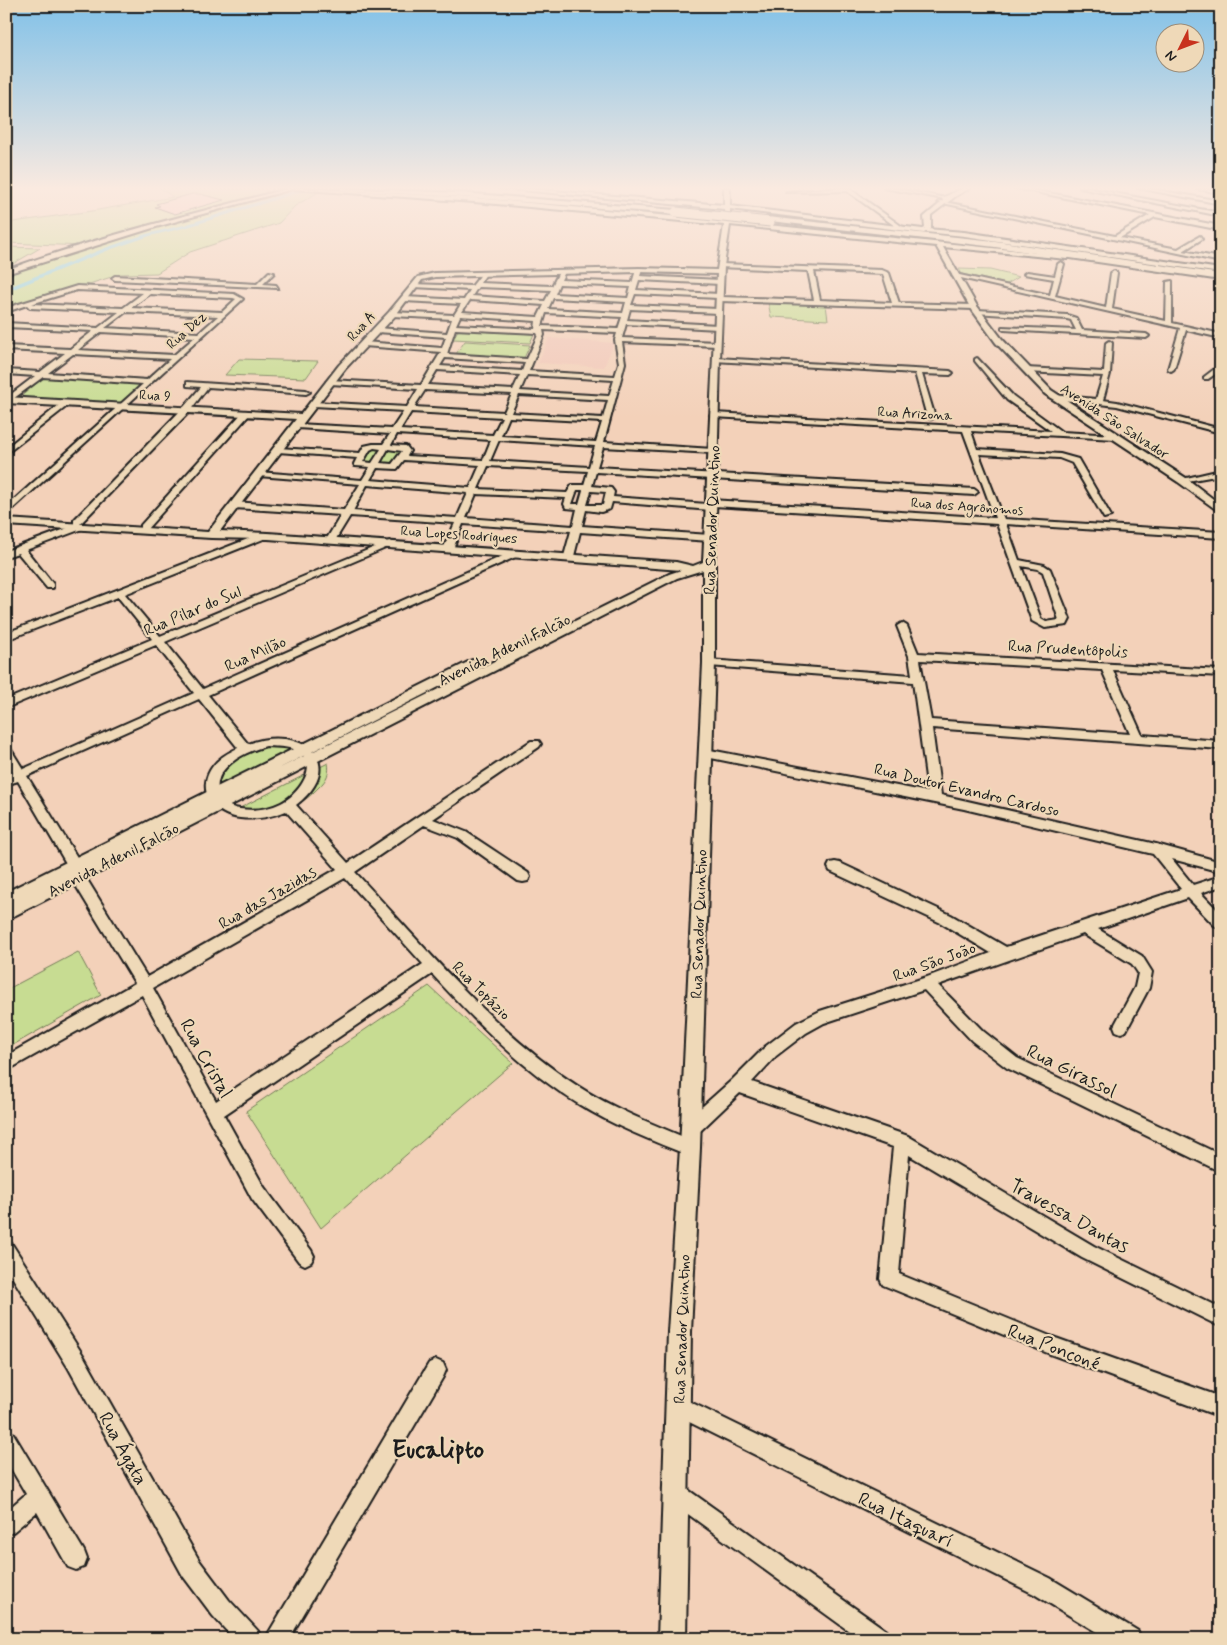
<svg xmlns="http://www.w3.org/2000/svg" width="1227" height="1645" viewBox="0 0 1227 1645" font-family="Mynerve,sans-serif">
  <rect width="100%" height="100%" fill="#f3d1b9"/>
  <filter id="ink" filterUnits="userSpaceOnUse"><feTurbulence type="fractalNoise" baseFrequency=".02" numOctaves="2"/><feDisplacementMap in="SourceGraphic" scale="10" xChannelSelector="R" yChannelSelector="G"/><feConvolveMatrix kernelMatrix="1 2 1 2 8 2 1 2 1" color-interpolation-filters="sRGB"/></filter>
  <g filter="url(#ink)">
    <path fill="#f1c8b7" d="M549,338L614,343L604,367L538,363Z"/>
    <path fill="#c7dc92" stroke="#727c57" d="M160,188L269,190L257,197L85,246L6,243V223L92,211L173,197Z
      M272,188L322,190L295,206L279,223L190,252L157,273L121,274L6,310V273L157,226L221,211L270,194Z
      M6,247L40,248L6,268Z
      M959,269L990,270L1019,277L1007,284L962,274Z
      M768,302L826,305L828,320L771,317Z
      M458,330L534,334L530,343L453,339Z
      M465,341L530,345L524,358L456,354Z
      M239,359L318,361L306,378L225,375Z
      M43,378L142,383L121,404L19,398Z
      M373,447L404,450L394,464L364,463Z
      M290,741L309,742L215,789C229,753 255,748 290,741Z
      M328,763C330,772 327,780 319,787C292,816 273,812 236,810Z
      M78,952L101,995L6,1049V990Z
      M429,986L513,1063L321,1228L246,1111Z"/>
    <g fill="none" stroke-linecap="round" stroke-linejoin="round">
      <path fill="#87d4e7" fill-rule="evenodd" d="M302,188L304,191L188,227L150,236L109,250L6,292V288L105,248L146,234L184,225Z"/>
    </g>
    <path fill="#fbbebc" stroke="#1c1c1c" d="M192,194H200L224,200L175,214L155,207L160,206L156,204Z"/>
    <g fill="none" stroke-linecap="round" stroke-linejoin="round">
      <g stroke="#1c1c1c" stroke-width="4">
        <path id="minor" d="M290,188H296L156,227L6,274V270C99,236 196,213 290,188Z
          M843,188L850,189L904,228L899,229L847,191L786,192Z
          M884,188H892L952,199L950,200Z
          M1016,188H1023L1221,226V230L1155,217L1120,238L1178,249L1200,236L1202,239L1183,251L1221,258V262L938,202L940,201L1115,236L1150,215Z
          M1080,188H1087L1221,213V216Z
          M1138,188H1145L1221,201V204Z
          M1196,188L1221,191V193L1198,189Z
          M927,229L964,232L1221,269V273L964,236L925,232Z
          M1061,262L1064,264L1055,296L1106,308L1111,273L1114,271L1117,273L1112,309L1166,321L1167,282L1172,281V323L1221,334V338L1186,330L1174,369L1171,371L1168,369L1180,328L952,276L955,274L1050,295L1054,279L1024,274L1027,272L1055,276L1058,264Z
          M721,264L882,270L889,273L899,303L974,305L977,307L974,309L720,301L718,298L635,294L631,305L718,309L721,311L718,313L630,309L627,320L718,325L721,327L718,329L626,324L622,338L717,342L720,344L717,346L622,342L625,363L604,442L713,449L717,451L713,453L603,447L597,467L974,489L978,492L974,495L596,472L592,486L611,488L614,492L613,497L707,504L708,501L711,500L995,518L963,431L714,417L710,415L714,413L1051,431L1007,400L975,361V359L977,358L1013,396L1062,432L1115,435L1119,437L1115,439L971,431L977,449L1060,454L1078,459L1111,516L1104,518L1072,463L1059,458L979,454L1004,519L1221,532V538L1006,524L1019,560L1044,565L1050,569L1070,619L1067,625L1045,628L1032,621L997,524L714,506V509L711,510L612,502L610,509L601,512L586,510L582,526L710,535L715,538L710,541L580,532L574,556L569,559L564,556L571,531L463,524L453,549L448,552L443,549L455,523L350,516L334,542L331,543L326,540L341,515L234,508L230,505L234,502L344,510L360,484L258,476L254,474L258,472L362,480L370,467L355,466L354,464L357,458L278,452L274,450L278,448L360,453L364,446L373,444H383L390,434L297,428L293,426L297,424L392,429L404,411L314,406L310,404L314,402L407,407L418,389L330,384L326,382L330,380L421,385L441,352L364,346L361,344L364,342L442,348L446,337L377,332L374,330L377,328L447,333L452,319L392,316L389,314L392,312L454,315L461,304L404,301L401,299L404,297L464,300L470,290L414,287L412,284L472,286L483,272L486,274L480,283L552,286L559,272L562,270L565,272L561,280L632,283L636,270L639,268L642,270L640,276L720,280L723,282L720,284L639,280L636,290L720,294L722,297L814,300L808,271L719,267ZM814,271L883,274L892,303L820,300ZM559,284L631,287L628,298L555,294ZM478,287L551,290L545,301L472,296ZM553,298L626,302L623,313L548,309ZM470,300L544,305L538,317L462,312ZM546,313L622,317L618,329L542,326ZM460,316L536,321L535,329L456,325ZM455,329L537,333L538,335L527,359L447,354ZM543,330L617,333L615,340L619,363L615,376L529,371L544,335ZM445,358L525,363L522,371L440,366ZM437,370L520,375L513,390L428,385ZM527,375L614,380L609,396L520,391ZM425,390L512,394L504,412L414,407ZM519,395L608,400L603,418L511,413ZM411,412L502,417L493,435L400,430ZM509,417L602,422L596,442L501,436ZM397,434L491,440L483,460L407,456L410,451L406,446L391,445ZM499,440L595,446L589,467L490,461ZM374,448L381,449L372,463L363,462L370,450ZM388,449L402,451L392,464L380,463ZM404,460L480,465L470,488L370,480L377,468L397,469ZM488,466L588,471L584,485H572L567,493L478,489ZM367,485L468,493L457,518L353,511ZM577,490H583L579,504H572ZM591,491L606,492L603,505H587ZM476,494L566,498L564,504L566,508L577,509L573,526L466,518ZM1021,566L1038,569L1043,572L1059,620L1046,622L1041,619Z
          M269,272L274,273L263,284L276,285L278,288L115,280L112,278L115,276L257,284Z
          M77,286L234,294L243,299L6,515V507L143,384L43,377L6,404V398L35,376L6,374V370L40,372L65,353L6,350V346L70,349L93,331L6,327V323L98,328L119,312L30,308L27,305L6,312V308ZM77,290L143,293L123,308L31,304ZM150,294L233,298L236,299L222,312L131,308ZM126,312L218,316L199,333L105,328ZM101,332L195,337L174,355L78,350ZM73,354L170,359L147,380L48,373Z
          M977,310L1067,315L1076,318L1082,330L1146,334L1149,336L1146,338L1004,330L1002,329V327L1076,330L1071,320L1067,319L975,313L974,312Z
          M1109,341L1112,343L1110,374L1103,400L1117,402L1221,429V433L1117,406L1053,399L1049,397L1053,395L1096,399L1103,376L1026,372L1023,370L1026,368L1104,372L1106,343Z
          M716,358L950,371L953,373L950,375L922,374L935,417L931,419L927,417L915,373L714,361V359Z
          M1221,364V370L1208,379H1204V377Z
          M187,382L306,390L310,392L306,394L208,387L189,412L80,524H74V520L183,408L201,387L187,386Z
          M64,401L71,403L6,454V448Z
          M243,412L250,414L147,529H141V525Z
          M1221,470V475L1182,482L1178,480Z
          M79,524L83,527L82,529L26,550L53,584V588H47L18,553L6,557V551Z
          M263,533L266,534V538L125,594L160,636L387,542L390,541L395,544L165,642L203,689L514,551H520V555L208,695L248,744C299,724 351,762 296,805L348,863L531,741H539L541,744L539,747L433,819L466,832L528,873L530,877L528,881L523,882L518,881L458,838L424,825L355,872C424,946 491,1029 576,1085C613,1109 655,1125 696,1142L698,1148L696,1154L690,1156C653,1141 614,1126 580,1105C523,1070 476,1022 432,974L224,1115L264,1187L311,1250L314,1256L311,1262L305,1265L299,1262L252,1199L142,995L6,1071V1056L135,983L73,881L71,877L73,873L78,872L83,873L147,977L337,869L286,811C271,817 257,820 240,818C213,815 195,790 213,766C219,758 229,752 238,748L199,699L27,776L80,862L82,866L80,870L75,871L70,870L18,781L6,785V776L13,773L6,761V747L10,748L23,769L194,693L156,645L6,708V700L152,639L118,597L6,640V633ZM266,746C273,747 282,746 289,748C325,755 302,793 281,803C269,809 254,811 240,809C231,808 222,803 219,795C210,768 245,752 266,746ZM345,878L423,964L216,1101L153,988Z
          M902,623L907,626L918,653L1221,670V676L1113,670L1142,735L1221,741V749L932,728L941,795L1156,844L1221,862V872L1172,859L1193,885L1221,876V886L1201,893L1221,914V929L1216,927L1188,898L1098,929L1142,956L1152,972L1149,988L1126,1031L1121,1033L1116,1031L1114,1026L1135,987L1138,973L1132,964L1083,934L938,985L983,1031L1017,1058L1221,1155V1172L1007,1068L972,1041L924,990L824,1023L806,1033L776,1056L752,1082L908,1136L1094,1246L1221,1308V1327L1082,1258L909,1155L899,1274L1050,1336L1221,1397V1417L1050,1354L883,1285L880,1279L893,1147L740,1093L697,1134L691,1136L685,1134L683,1128L685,1122L732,1080L766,1046L796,1023L820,1011L927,977L991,953L941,923L830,871L828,867L830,863L835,862L840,863L951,915L1006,947L1181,889L1153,854L964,809L701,756L699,753L705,749L928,792L913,682L709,666L704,663L709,660L912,675L909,656L897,626ZM920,660L1102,670L1130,734L931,720Z
          M6,1241L12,1244L83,1355L199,1560L229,1600L258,1631L261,1639H234L213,1616L183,1576L69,1369L6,1267Z
          M436,1360L443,1363L446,1370L443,1377L289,1639H265L429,1363Z
          M678,1396L1050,1578L1138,1631L1141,1639H1108L1034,1594L671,1413L668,1406L671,1399Z
          M6,1430L13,1433L84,1551L87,1559L84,1567L76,1570L68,1567L37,1512L13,1532L6,1535V1511L26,1494L6,1460Z
          M677,1484L684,1487L887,1631L890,1639H860L670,1501L667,1494L670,1487Z"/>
      </g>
      <g stroke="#1c1c1c" stroke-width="4">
        <path id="tertiary" d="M279,188H302L474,198L724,221V209L499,188H517L724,205V188H730V206L923,229L925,228L924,217L943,201L942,198L963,188H970L956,196L931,215V229L924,233L730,209V221L1069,256L1070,257L1067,259L943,247L977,306L1002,339L1051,390L1186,478L1221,505V513L1178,482L1045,394L996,343L970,307L936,246L730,225L724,266L720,360L715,557V663L700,1148L691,1332L686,1639H658L668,1332L680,1148L703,663V570L677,578L6,920V892L472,660H480L482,663L480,666L276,770L669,574L681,570L268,539L211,538L6,525V519L208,532L296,419L6,403V397L301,414L339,365L389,312L418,277L435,273L639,268L717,270L724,225L474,202ZM639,272L717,274L703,562L693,566L676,562L268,533L220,531L345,369L395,316L422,280L435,277Z"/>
      </g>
      <g stroke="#1c1c1c" stroke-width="4">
        <path id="trunk" d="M339,188L462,193L676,210L680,212L676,214L462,197L342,190Z
          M767,217L995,241L1221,274V280L995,247L770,221H767Z"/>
      </g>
      <use href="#minor" fill="#efd9b8" fill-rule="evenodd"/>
      <use href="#tertiary" fill="#efd9b8" fill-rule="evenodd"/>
      <use href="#trunk" fill="#efd9b8" fill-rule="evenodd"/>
      <g stroke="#1c1c1c" stroke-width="11" stroke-linecap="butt">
        <path id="trunk-bridge" d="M676,212L770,222"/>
      </g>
      <use href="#trunk-bridge" stroke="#efd9b8" stroke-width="9"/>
    </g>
  </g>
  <linearGradient id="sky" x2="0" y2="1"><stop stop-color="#81c1e8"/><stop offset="0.45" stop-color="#faeae0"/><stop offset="1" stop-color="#faeae0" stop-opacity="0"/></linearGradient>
  <rect width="1227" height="418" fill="url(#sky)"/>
  <g text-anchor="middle" stroke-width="4.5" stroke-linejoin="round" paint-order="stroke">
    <g font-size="14" fill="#1c1c1c" stroke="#efd9b8">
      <text transform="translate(361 326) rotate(-47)" y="5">Rua A</text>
      <text transform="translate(186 330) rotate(-42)" y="5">Rua Dez</text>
      <text transform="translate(155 395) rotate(3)" y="5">Rua 9</text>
      <text transform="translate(915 413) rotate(3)" y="5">Rua Arizona</text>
      <text transform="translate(1115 421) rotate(33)" y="5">Avenida São Salvador</text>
      <text transform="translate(967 506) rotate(4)" y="5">Rua dos Agrônomos</text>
      <text transform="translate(459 534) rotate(4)" y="5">Rua Lopes Rodrigues</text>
    </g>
    <g font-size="16" fill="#1c1c1c" stroke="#efd9b8">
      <text transform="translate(711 520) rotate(-88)" y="6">Rua Senador Quintino</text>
      <text transform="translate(192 610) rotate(-23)" y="6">Rua Pilar do Sul</text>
      <text transform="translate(1068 648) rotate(3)" y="6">Rua Prudentôpolis</text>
      <text transform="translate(504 649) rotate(-26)" y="6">Avenida Adenil Falcão</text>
      <text transform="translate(255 653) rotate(-24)" y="6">Rua Milão</text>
      <text transform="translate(967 789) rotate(13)" y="6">Rua Doutor Evandro Cardoso</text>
      <text transform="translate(113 859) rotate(-27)" y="6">Avenida Adenil Falcão</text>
      <text transform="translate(267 897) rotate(-30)" y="6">Rua das Jazidas</text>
      <text transform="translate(698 924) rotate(-88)" y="6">Rua Senador Quintino</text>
      <text transform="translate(934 961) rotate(-20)" y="6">Rua São João</text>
      <text transform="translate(482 990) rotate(45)" y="6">Rua Topázio</text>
      <text transform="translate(681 1329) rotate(-88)" y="6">Rua Senador Quintino</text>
    </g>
    <g font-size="19" fill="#1c1c1c" stroke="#efd9b8">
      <text transform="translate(207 1058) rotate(61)" y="7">Rua Cristal</text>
      <text transform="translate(1072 1070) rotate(26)" y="7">Rua Girassol</text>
      <text transform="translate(1070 1215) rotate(29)" y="7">Travessa Dantas</text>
      <text transform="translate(1054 1346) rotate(21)" y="7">Rua Ponconé</text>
      <text transform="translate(124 1448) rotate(61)" y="7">Rua Ágata</text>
      <text transform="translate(906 1519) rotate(26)" y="7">Rua Itaquarí</text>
    </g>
    <g font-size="25" font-weight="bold" fill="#1c1c1c" stroke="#efd9b8">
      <text x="438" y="1457">Eucalipto</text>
    </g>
  </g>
  <rect width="1227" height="1645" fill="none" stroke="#efd9b8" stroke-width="25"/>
  <rect x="12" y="12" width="1202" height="1620" fill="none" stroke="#1c1c1c" stroke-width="2" filter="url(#ink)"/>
  <g transform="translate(1180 48) rotate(228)"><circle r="24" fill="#efd9b8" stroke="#9b8d7a"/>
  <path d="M0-4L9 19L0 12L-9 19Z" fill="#c8321e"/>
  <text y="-8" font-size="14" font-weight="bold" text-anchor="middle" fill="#1c1c1c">N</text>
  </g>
</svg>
